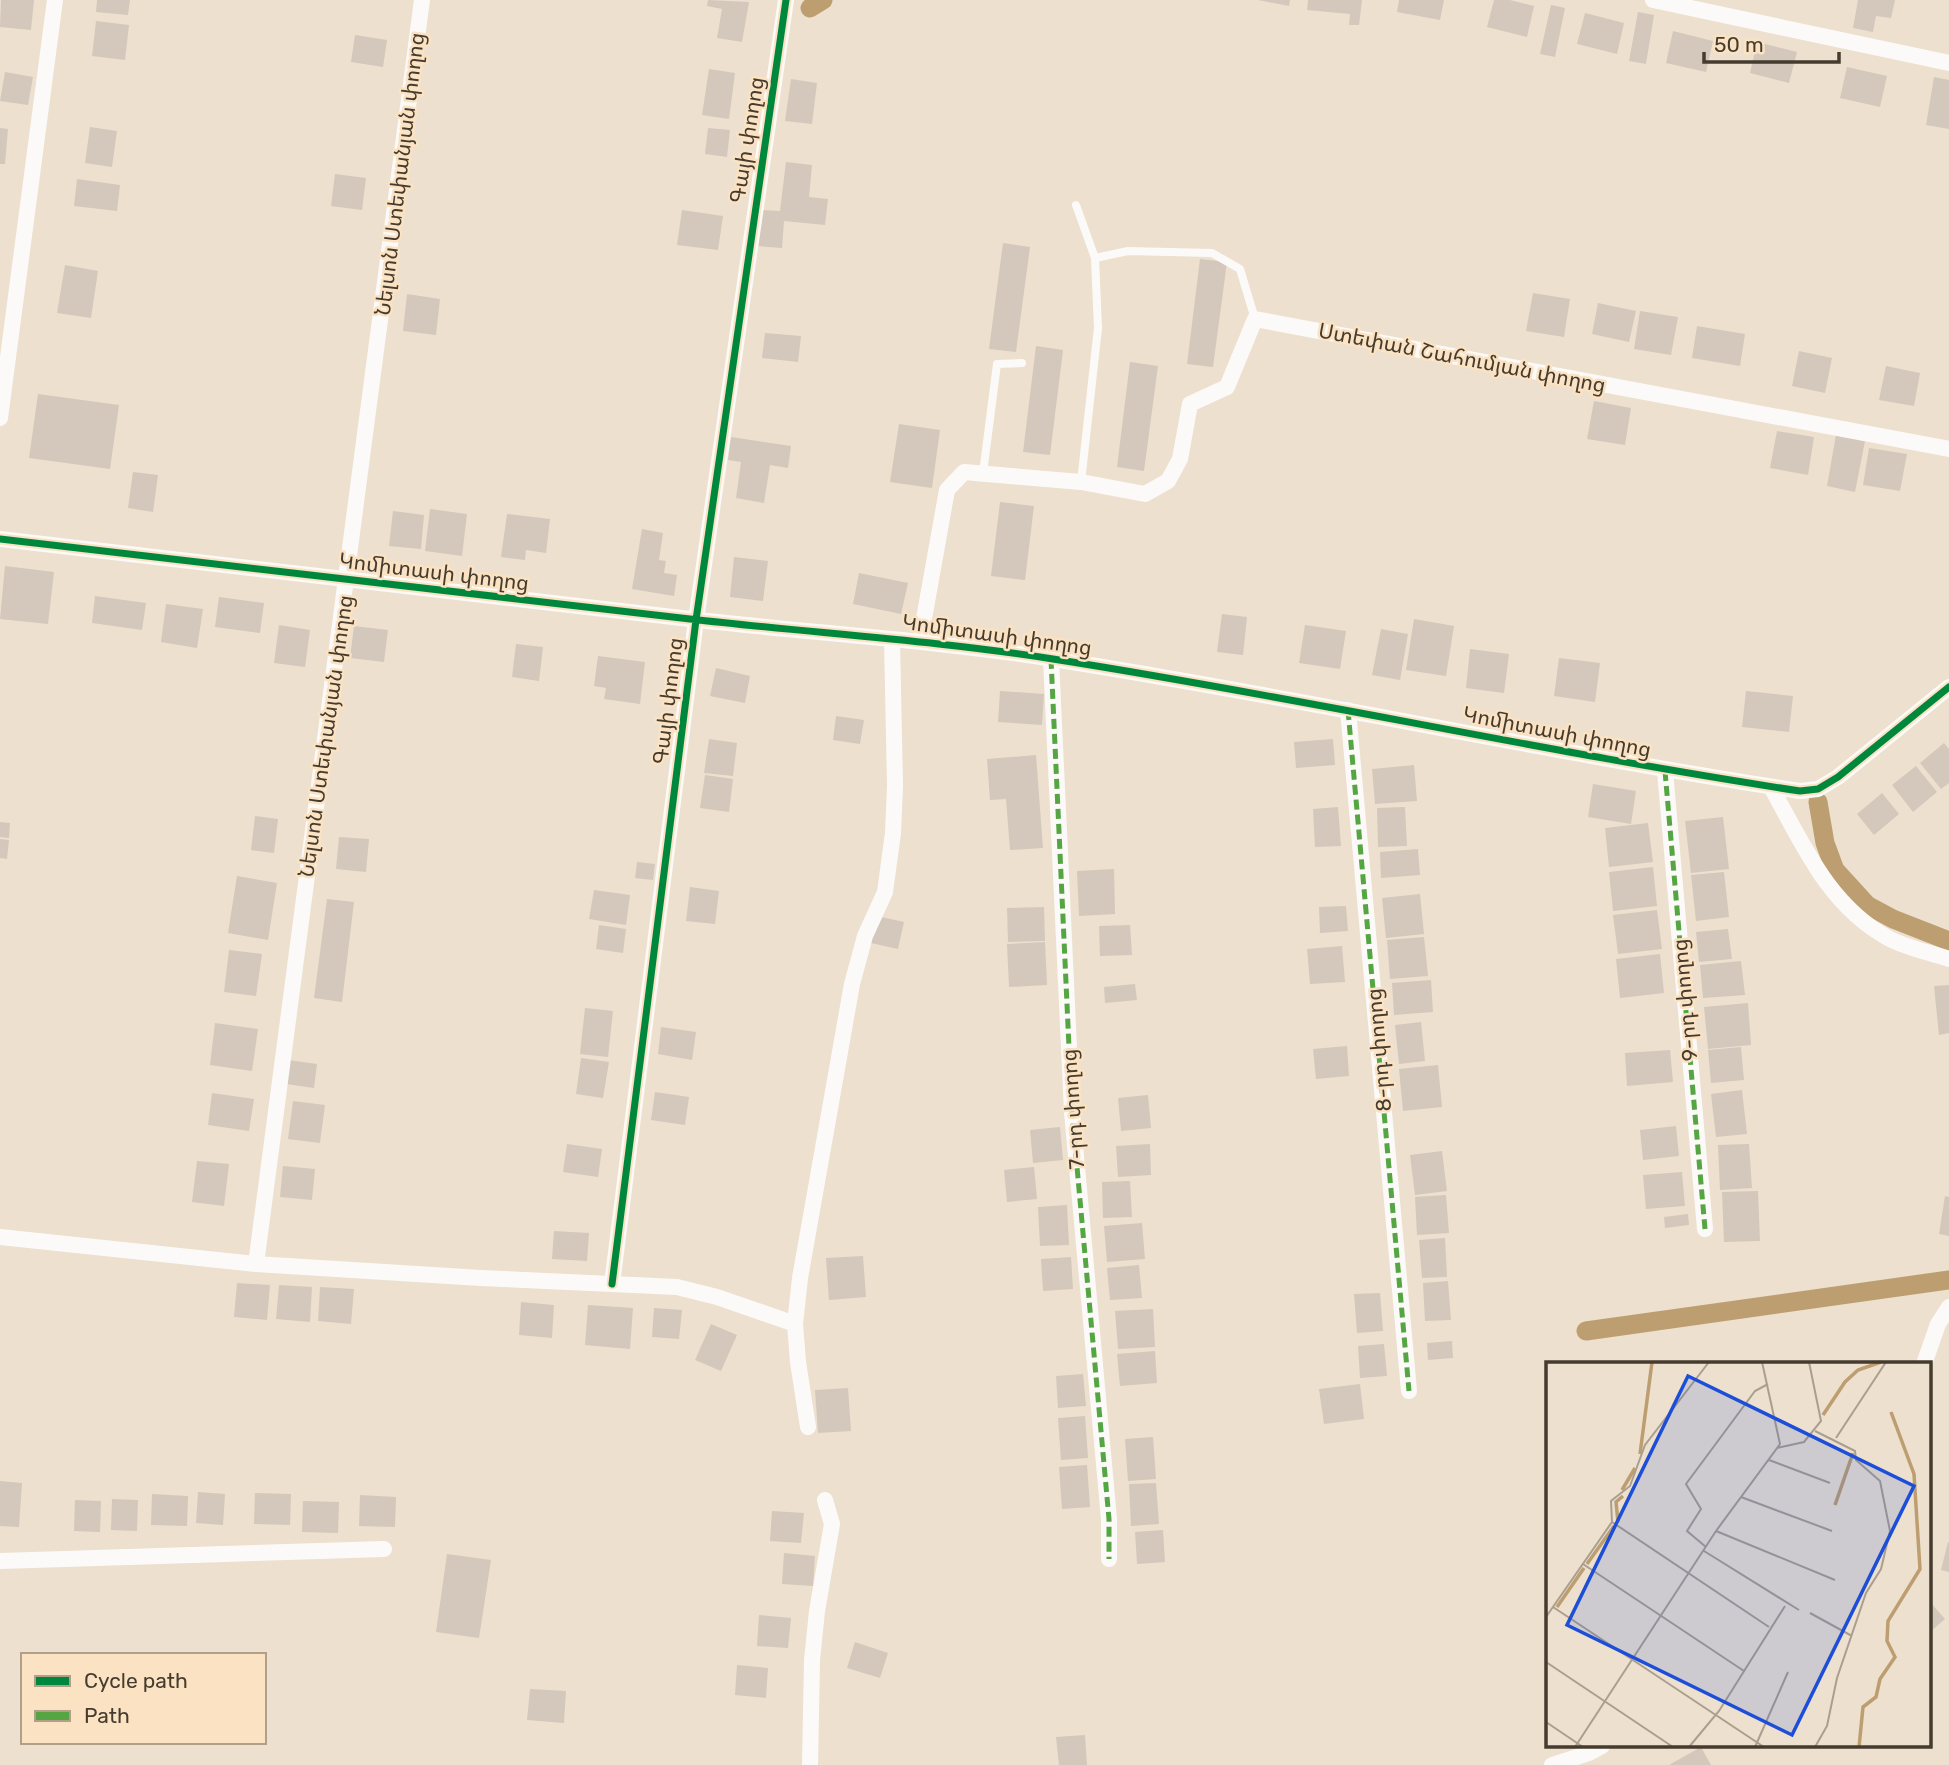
<svg xmlns="http://www.w3.org/2000/svg" width="1949" height="1765" viewBox="0 0 1949 1765" font-family="Rubik,'Noto Sans Armenian',sans-serif">
  <rect width="100%" height="100%" fill="#ede0cf"/>
  <g fill="none" stroke-linecap="round" stroke-linejoin="round">
    <path stroke="#bd9e70" stroke-width="19" d="M810,8L823,0
      M1818,802L1825,843L1835,870L1867,905L1893,919L1949,941
      M1586,1331L1949,1280"/>
  </g>
  <path fill="#d3c8bb" d="M1,0H34L31,30L0,27Z
    M97,0H130L128,15L96,12Z
    M708,0L749,2L742,42L717,38L722,9L707,6Z
    M1258,0H1290L1289,6Z
    M1308,0H1362L1359,25H1349L1350,14L1307,10Z
    M1399,0H1444L1440,20L1397,12Z
    M1494,0H1510L1534,6L1527,37L1487,27Z
    M1858,0H1895L1891,18L1876,16L1873,32L1853,28Z
    M1551,5L1565,8L1555,57L1540,54Z
    M1638,12L1654,15L1646,64L1629,61Z
    M1585,13L1624,23L1617,54L1577,44Z
    M96,21L129,25L125,60L92,56Z
    M1673,31L1713,41L1706,72L1666,63Z
    M355,35L387,40L383,67L351,62Z
    M1757,42L1797,52L1789,83L1750,73Z
    M1847,67L1887,76L1880,107L1840,98Z
    M709,69L735,73L729,119L702,115Z
    M5,72L33,77L28,105L0,101Z
    M1934,77L1949,80V129L1926,125Z
    M791,79L817,83L812,124L785,121Z
    M90,127L117,131L112,167L85,163Z
    M0,128L8,129L5,164H0Z
    M708,128L730,130L727,157L705,154Z
    M786,162L812,165L809,197L828,199L825,225L784,221L782,248L757,246L760,210L780,211Z
    M335,174L366,178L362,210L331,206Z
    M77,179L120,185L117,211L74,206Z
    M682,210L723,216L718,250L677,245Z
    M1003,243L1030,247L1016,352L989,349Z
    M1200,259L1227,262L1213,367L1187,364Z
    M65,265L98,271L91,318L57,313Z
    M1533,293L1570,299L1564,337L1526,331Z
    M407,294L440,299L436,335L403,331Z
    M1598,303L1636,311L1629,342L1592,334Z
    M1640,311L1678,317L1671,355L1634,349Z
    M1697,326L1745,334L1740,366L1692,358Z
    M765,333L801,336L798,362L762,358Z
    M1036,346L1063,350L1050,455L1023,452Z
    M1799,351L1832,358L1825,393L1792,386Z
    M1130,362L1158,366L1144,471L1117,467Z
    M1886,366L1920,373L1914,406L1879,400Z
    M38,394L119,405L110,469L29,458Z
    M1594,401L1631,408L1625,445L1587,439Z
    M899,424L940,430L932,488L890,482Z
    M1777,431L1814,437L1808,475L1770,468Z
    M1836,435L1865,441L1855,492L1827,486Z
    M731,437L791,446L788,468L770,465L764,503L736,498L741,462L728,460Z
    M1869,448L1907,454L1900,491L1863,485Z
    M133,472L158,475L153,512L128,508Z
    M1000,502L1034,506L1025,580L991,576Z
    M430,509L467,514L462,556L425,551Z
    M393,511L424,515L421,549L389,546Z
    M507,514L550,519L546,553L526,550L525,560L501,557Z
    M642,529L663,533L659,560L666,561L664,573L677,575L674,596L632,589Z
    M734,557L768,561L763,601L730,597Z
    M5,566L54,572L48,624L0,619Z
    M859,573L908,583L901,614L853,604Z
    M95,596L146,603L142,630L92,623Z
    M219,597L264,603L260,633L215,627Z
    M166,604L203,609L197,648L161,642Z
    M1222,614L1247,617L1243,655L1217,652Z
    M1414,619L1454,626L1446,676L1406,670Z
    M279,625L310,630L305,667L274,663Z
    M1305,625L1346,631L1340,669L1299,663Z
    M354,626L388,630L384,662L350,658Z
    M1381,629L1408,634L1400,680L1372,675Z
    M516,644L543,647L539,681L512,677Z
    M1470,649L1509,654L1504,693L1466,688Z
    M598,656L645,662L640,704L604,699L606,688L594,686Z
    M1559,658L1600,663L1595,702L1554,696Z
    M716,668L750,676L745,703L710,696Z
    M1000,691L1044,694L1042,725L998,722Z
    M1746,691L1793,696L1789,732L1742,727Z
    M836,716L864,720L860,744L833,740Z
    M709,739L737,743L733,776L704,773Z
    M1333,739L1335,765L1296,768L1294,742Z
    M1944,743L1949,749V783L1941,789L1920,763Z
    M1036,755L1043,848L1010,850L1006,799L990,800L987,759Z
    M1414,765L1417,801L1375,804L1372,769Z
    M1916,766L1937,792L1913,812L1892,785Z
    M705,775L733,779L729,812L700,808Z
    M1593,784L1636,791L1631,824L1588,817Z
    M1882,793L1899,814L1874,835L1857,814Z
    M1338,807L1341,846L1315,847L1313,809Z
    M1405,807L1407,846L1378,847L1377,808Z
    M255,816L278,819L274,853L251,850Z
    M1723,817L1729,869L1691,873L1685,821Z
    M0,822L10,823L9,838L0,837Z
    M1648,823L1653,862L1609,867L1605,828Z
    M339,837L369,839L366,872L336,869Z
    M0,839L9,840L7,859L0,858Z
    M1418,849L1420,875L1381,878L1380,852Z
    M637,862L655,864L653,880L635,878Z
    M1653,867L1657,906L1613,911L1609,872Z
    M1114,869L1115,914L1079,916L1077,871Z
    M1724,872L1729,917L1696,921L1691,875Z
    M237,876L277,883L268,940L228,933Z
    M690,887L719,891L715,924L686,921Z
    M594,890L630,895L626,925L589,919Z
    M1420,894L1424,934L1386,938L1382,898Z
    M327,899L354,902L342,1002L314,998Z
    M1346,906L1348,931L1320,933L1319,907Z
    M1044,907L1045,941L1008,942L1007,908Z
    M1657,910L1662,949L1618,954L1613,915Z
    M877,916L904,922L898,949L871,943Z
    M599,925L626,929L623,953L596,949Z
    M1130,925L1132,955L1100,956L1099,926Z
    M1728,929L1732,959L1699,962L1696,932Z
    M1424,937L1428,976L1390,979L1387,940Z
    M1045,942L1047,985L1009,987L1007,944Z
    M1342,946L1345,982L1310,984L1307,949Z
    M229,950L262,954L256,996L224,992Z
    M1660,954L1664,993L1620,998L1616,959Z
    M1741,961L1745,995L1703,998L1700,965Z
    M1431,980L1433,1012L1394,1015L1392,983Z
    M1135,984L1137,1000L1105,1003L1104,987Z
    M1949,985V1033L1939,1035L1934,986Z
    M1748,1003L1751,1045L1708,1049L1704,1007Z
    M585,1008L613,1011L608,1057L580,1054Z
    M1421,1022L1425,1061L1399,1064L1395,1025Z
    M215,1023L258,1029L252,1071L210,1065Z
    M661,1027L696,1032L692,1060L658,1054Z
    M1347,1046L1349,1076L1316,1079L1313,1049Z
    M1741,1047L1744,1080L1711,1083L1708,1050Z
    M1670,1050L1673,1082L1627,1086L1625,1053Z
    M581,1058L609,1062L603,1098L576,1094Z
    M288,1060L317,1064L314,1088L286,1084Z
    M1438,1065L1442,1107L1403,1111L1399,1069Z
    M1742,1090L1747,1134L1716,1137L1711,1094Z
    M655,1092L689,1097L685,1125L651,1120Z
    M212,1093L254,1099L249,1131L208,1125Z
    M1148,1095L1151,1128L1121,1131L1118,1098Z
    M293,1101L325,1105L320,1143L288,1139Z
    M1676,1126L1679,1156L1643,1160L1640,1130Z
    M1060,1127L1063,1160L1033,1163L1030,1130Z
    M567,1144L602,1149L598,1177L563,1172Z
    M1150,1144L1151,1175L1118,1177L1116,1146Z
    M1749,1144L1752,1188L1720,1190L1718,1145Z
    M1442,1151L1447,1191L1415,1195L1410,1155Z
    M197,1161L229,1164L224,1206L192,1202Z
    M283,1166L315,1169L312,1200L280,1197Z
    M1034,1167L1037,1199L1007,1202L1004,1170Z
    M1682,1172L1685,1206L1646,1209L1643,1175Z
    M1130,1181L1132,1217L1103,1218L1102,1182Z
    M1758,1191L1760,1241L1724,1242L1722,1192Z
    M1446,1195L1449,1233L1417,1235L1415,1197Z
    M1945,1196L1949,1197V1236L1939,1234Z
    M1067,1205L1069,1245L1040,1246L1038,1207Z
    M1688,1214L1689,1225L1665,1228L1664,1217Z
    M1142,1223L1145,1259L1107,1262L1104,1226Z
    M554,1231L589,1233L587,1261L552,1259Z
    M1445,1238L1447,1277L1422,1278L1419,1240Z
    M863,1256L866,1297L829,1300L826,1258Z
    M1071,1257L1073,1289L1043,1291L1041,1259Z
    M1139,1265L1142,1298L1110,1300L1107,1268Z
    M1448,1281L1451,1320L1425,1321L1423,1283Z
    M237,1283L270,1285L267,1320L234,1317Z
    M279,1285L312,1287L310,1322L276,1319Z
    M320,1287L354,1289L351,1324L318,1321Z
    M1380,1293L1383,1331L1357,1333L1354,1294Z
    M521,1302L554,1305L552,1338L519,1335Z
    M588,1305L633,1308L630,1349L585,1345Z
    M654,1308L682,1310L679,1339L652,1337Z
    M1153,1309L1155,1347L1118,1349L1115,1311Z
    M711,1324L737,1335L721,1371L695,1360Z
    M1452,1341L1453,1358L1428,1360L1427,1343Z
    M1384,1344L1387,1376L1360,1378L1358,1346Z
    M1155,1351L1157,1383L1120,1386L1117,1354Z
    M1083,1374L1086,1406L1058,1408L1056,1376Z
    M1360,1384L1364,1419L1324,1424L1319,1389Z
    M848,1388L851,1431L818,1433L815,1390Z
    M1085,1416L1088,1458L1061,1460L1058,1418Z
    M1153,1437L1156,1479L1128,1481L1125,1439Z
    M1087,1465L1090,1507L1062,1509L1059,1467Z
    M0,1481L22,1483L19,1527L0,1526Z
    M1156,1483L1159,1524L1131,1526L1129,1484Z
    M198,1492L225,1494L223,1525L196,1523Z
    M255,1493L291,1494L290,1525L254,1524Z
    M152,1494L188,1496L187,1526L151,1525Z
    M360,1495L396,1497L395,1527L359,1526Z
    M112,1499L138,1500L137,1531L111,1530Z
    M75,1500L101,1501L100,1532L74,1531Z
    M303,1501L339,1502L338,1533L302,1532Z
    M772,1511L804,1513L801,1543L770,1541Z
    M1163,1530L1165,1562L1137,1564L1135,1532Z
    M1948,1542H1949V1572L1941,1570Z
    M784,1553L815,1556L813,1586L782,1584Z
    M447,1554L491,1560L479,1638L436,1632Z
    M1930,1602L1945,1619L1930,1632Z
    M759,1615L791,1618L788,1648L757,1646Z
    M855,1642L888,1653L880,1678L847,1668Z
    M737,1665L768,1668L766,1698L735,1695Z
    M530,1689L566,1691L564,1723L527,1720Z
    M1085,1735L1087,1765H1059L1056,1737Z
    M1701,1747L1711,1765H1669Z"/>
  <g fill="none" stroke-linecap="round" stroke-linejoin="round">
    <path stroke="#fcfaf8" stroke-width="8" d="M1076,205L1095,258L1098,328L1081,482
      M1095,258L1128,251L1212,253L1240,269L1255,319
      M983,473L997,364L1022,363"/>
    <path stroke="#fcfaf8" stroke-width="16" d="M1653,0L1949,63
      M0,418L55,0
      M0,539C230,566 460,593 690,619C811,633 933,640 1053,659C1303,698 1550,753 1800,791L1818,789L1838,777L1949,687
      M920,641L947,490L964,472L1081,482L1145,494L1168,481L1180,459L1190,404L1227,387L1255,319L1949,449
      M1051,659L1072,1112L1109,1519V1559
      M1348,710L1409,1391
      M1665,771L1705,1229
      M1771,787C1803,844 1828,905 1888,938C1906,948 1929,952 1949,959
      M0,1237L256,1264L481,1278L677,1287L717,1297L795,1324
      M256,1264L422,0
      M612,1284L696,620L786,0
      M1924,1364L1938,1324L1949,1307
      M808,1427L798,1362L795,1324L800,1278L852,984L865,936L885,892L893,833L895,786L892,639
      M0,1561L384,1549
      M810,1765L812,1660L817,1611L832,1524L825,1500
      M1552,1765L1589,1753L1602,1746"/>
    <path stroke="#55a643" stroke-width="5" stroke-dasharray="10 5" stroke-linecap="butt" d="M1051,659L1072,1112L1109,1519V1559
      M1348,710L1409,1391
      M1665,771L1705,1229"/>
    <g stroke="#fae2c2" stroke-width="11">
      <path id="cycleway" d="M0,539C230,566 460,593 690,619C811,633 933,640 1053,659C1303,698 1550,753 1800,791L1818,789L1838,777L1949,687
        M612,1284L696,620L786,0"/>
    </g>
    <use href="#cycleway" stroke="#00873e" stroke-width="7"/>
  </g>
  <g text-anchor="middle" stroke-width="5" stroke-linejoin="round" paint-order="stroke">
    <g font-size="21" fill="#453b2e" stroke="#fae2c2">
      <text transform="translate(747 140) rotate(-81)" y="7">Գայի փողոց</text>
      <text transform="translate(400 174) rotate(-83)" y="7">Նելսոն Ստեփանյան փողոց</text>
      <text transform="translate(1462 358) rotate(11)" y="7">Ստեփան Շահումյան փողոց</text>
      <text transform="translate(434 572) rotate(7)" y="7">Կոմիտասի փողոց</text>
      <text transform="translate(997 635) rotate(8)" y="7">Կոմիտասի փողոց</text>
      <text transform="translate(668 701) rotate(-83)" y="7">Գայի փողոց</text>
      <text transform="translate(1557 732) rotate(11)" y="7">Կոմիտասի փողոց</text>
      <text transform="translate(326 736) rotate(-82)" y="7">Նելսոն Ստեփանյան փողոց</text>
      <text transform="translate(1685 1000) rotate(-95)" y="7">9-րդ փողոց</text>
      <text transform="translate(1379 1050) rotate(-95)" y="7">8-րդ փողոց</text>
      <text transform="translate(1073 1109) rotate(-94)" y="7">7-րդ փողոց</text>
    </g>
  </g>
  <g transform="translate(1546 1362)">
    <rect width="385" height="385" fill="#ede0cf"/>
    <path fill="none" stroke="#bd9e70" stroke-width="3.5" d="M277,53L299,20L312,8L335,0M94,92L106,0M76,128L89,106M289,143L307,91M72,160L70,140L77,134M41,202L68,164M11,245L38,206M313,385L317,345L330,335L334,317L349,295L341,279L342,259L374,207L368,112L345,50"/>
    <path fill="none" stroke="#aa9e8f" stroke-width="2" d="M269,69L309,89L310,98L334,119L344,169L335,207L320,231L291,316L281,364L269,385M290,76L340,0M231,86L258,80L275,59L263,0M223,98L284,121M195,135L286,169M66,160L65,139L84,124L99,83L163,0M66,160L223,265M170,169L289,218M160,185L141,169L155,147L140,122L209,29L222,22M158,189L253,248M37,202L198,309M7,245L218,385M264,251L306,274M0,255L66,160M0,300L127,385M0,360L37,385M29,385L170,169L234,82L216,0M143,385L173,349L239,244M209,385L242,310"/>
    <path fill="#1d4ed8" fill-opacity="0.15" stroke="#1d4ed8" stroke-width="3.5" d="M142,14L368,124L246,373L21,263Z"/>
    <rect width="385" height="385" fill="none" stroke="#453b2e" stroke-width="3.5"/>
  </g>
  <rect x="21" y="1653" width="245" height="91" fill="#fae2c2" stroke="#b29f87" stroke-width="2"/>
  <rect x="35" y="1676" width="35" height="10" fill="#00873e" stroke="#b29f87" stroke-width="2"/>
  <text x="84" y="1688" font-size="21" fill="#453b2e">Cycle path</text>
  <rect x="35" y="1711" width="35" height="10" fill="#55a643" stroke="#b29f87" stroke-width="2"/>
  <text x="84" y="1723" font-size="21" fill="#453b2e">Path</text>
  <path d="M1704 52v10h135v-10" fill="none" stroke="#453b2e" stroke-width="3.5"/>
  <text x="1714" y="52" font-size="21" fill="#453b2e" stroke="#fae2c2" stroke-width="5" paint-order="stroke">50 m</text>
</svg>
